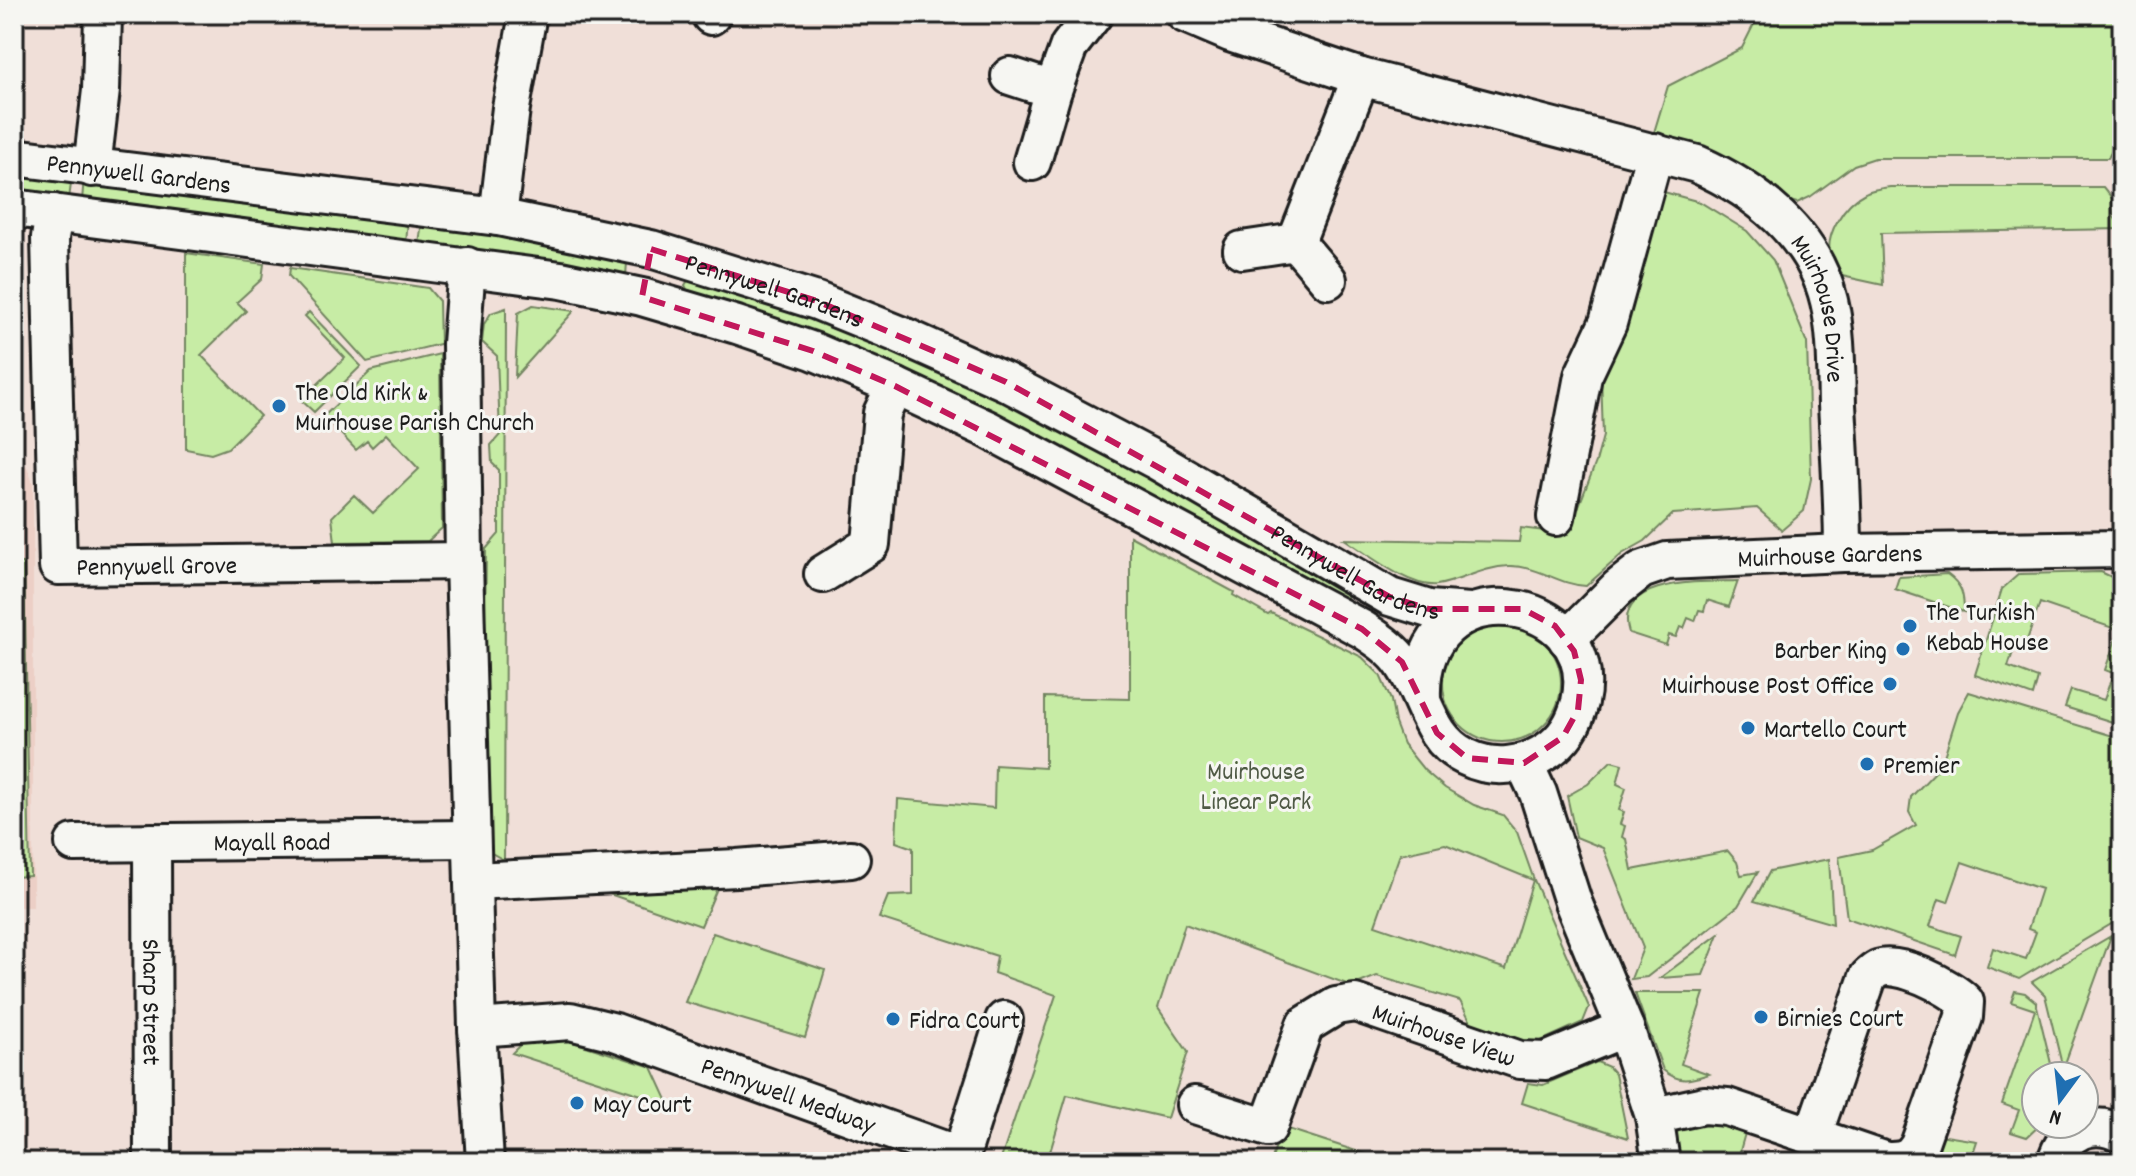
<svg xmlns="http://www.w3.org/2000/svg" width="2136" height="1176" viewBox="0 0 2136 1176" font-family="Dekko,sans-serif">
  <rect width="100%" height="100%" fill="#f0dfd8"/>
  <filter id="ink" filterUnits="userSpaceOnUse"><feTurbulence type="fractalNoise" baseFrequency=".0125" numOctaves="2"/><feDisplacementMap in="SourceGraphic" scale="16" xChannelSelector="R" yChannelSelector="G"/><feConvolveMatrix kernelMatrix="1 2 1 2 8 2 1 2 1" color-interpolation-filters="sRGB"/></filter>
  <g filter="url(#ink)">
    <path fill="#eccfc6" d="M14,455L27,467L33,483V907H14Z"/>
    <path fill="#c7eca5" stroke="#728460" stroke-width="2" fill-rule="evenodd" d="M1759,14H2122V128H2117L2114,147L2108,158H1875L1854,165L1810,197L1797,203L1780,198L1768,183L1741,166L1711,152L1652,139L1668,86L1742,48Z
      M14,167L72,176L69,199L14,191Z
      M84,177L408,219L406,244L82,201Z
      M1890,187H2103L2112,198L2113,215L2122,229L1881,233L1883,285L1842,276C1838,270 1833,264 1831,259C1823,235 1845,203 1865,193C1872,189 1882,188 1890,187Z
      M1664,192L1700,202L1747,231L1773,260L1807,343L1811,479L1804,511L1782,530L1757,508L1673,514L1645,541L1622,554L1586,586C1559,585 1537,565 1509,566C1483,567 1461,581 1437,585C1409,588 1368,554 1344,539L1519,542L1521,528L1568,534L1596,462L1603,436L1601,375L1618,340Z
      M422,220L528,237L627,262L626,276L544,259L419,245Z
      M186,253L264,264L262,279L237,302L246,311L201,355L260,416L228,448L211,454L186,449Z
      M290,268L428,288L439,301L440,344L367,362L289,276Z
      M689,279C796,309 901,348 1000,397C1119,457 1234,526 1349,592L1344,605L1003,418L928,380L846,346L688,292L685,285Z
      M533,305L574,311L515,377L518,313Z
      M506,308L504,860L488,851L482,840L486,549L499,534V470L492,463L491,445L500,435L497,356L482,342L484,324L491,313Z
      M309,312L361,366L314,412L301,400L345,358L305,316Z
      M440,354L442,528L428,541L335,542L332,517L354,495L373,513L419,469L386,434L372,447L367,441L356,450L324,416L371,371Z
      M1130,536L1234,592L1233,595L1268,615L1271,613L1362,657L1380,675L1391,700L1395,723L1403,744L1424,770L1445,788L1474,805L1503,815L1517,832L1534,880L1589,1007L1583,1022L1532,1045L1473,1026L1460,1001L1377,976L1352,986L1185,924L1158,1008L1188,1052L1167,1118L1067,1095L1047,1162H1000L1056,995L994,973L997,956L879,918L888,896L913,895V848L896,842L898,799L994,808L995,765L1045,768V697L1130,699ZM1445,844L1533,880L1506,969L1375,925L1400,854Z
      M14,563H24L30,876L14,877Z
      M2101,572L2122,582V721L2119,724L2065,707L2071,690L2104,700L2113,673L2105,670L2119,630L2040,603L2026,643L2017,640L2008,667L2038,678L2033,696L1975,675L2002,589L2019,574Z
      M1947,574C1962,585 1964,594 1964,612L1895,589L1899,577Z
      M1738,581L1729,607L1707,600L1704,611L1699,610L1695,621L1688,618L1684,628L1680,627L1676,637L1669,635L1666,645L1629,633C1612,577 1705,582 1738,581Z
      M1443 683a59 59 0 1 1 118 0a59 59 0 1 1-118 0Z
      M1969,692L2113,736H2122V910L2118,920L2019,979L1987,967L1993,948L2026,959L2036,932L2028,929L2041,889L1962,862L1948,902L1939,899L1930,926L1961,936L1955,955L1847,918L1839,857L1872,850L1916,825L1909,812L1911,797L1941,766L1958,712Z
      M1611,761L1622,764L1617,784L1626,788L1619,810L1624,812L1620,824L1625,826L1622,837L1626,839L1632,870L1728,851L1737,862L1741,875L1758,872L1738,906L1647,977L1631,979L1643,948L1603,848L1576,837L1567,796L1588,784Z
      M1829,859L1833,924L1754,901L1770,871Z
      M718,886L701,926L598,890Z
      M713,933L825,970L805,1038L685,1002Z
      M1719,934L1703,975L1660,978Z
      M2111,936L2063,1069L2045,995L2032,982Z
      M2015,991L2025,993L2036,1002L2054,1076H2036V1124H2041L2027,1137L2011,1132L2019,1110L2002,1104L2035,1010L2011,1002Z
      M1635,993H1704L1681,1064L1709,1074C1690,1080 1680,1084 1663,1070Z
      M564,1039L652,1067L669,1104L512,1053L521,1044Z
      M1597,1062L1609,1067L1615,1074L1628,1138L1522,1103L1528,1083L1543,1085Z
      M1690,1121L1747,1126L1740,1151L1772,1162H1679L1677,1128Z
      M1282,1127L1390,1162H1271Z
      M1933,1134L1977,1141L1970,1162H1924Z"/>
    <g fill="none" stroke-linecap="round" stroke-linejoin="round">
      <g stroke="#1c1c1c" stroke-width="42">
        <g id="street">
          <path id="s1" d="M1185,14L1230,33L1361,77L1697,164C1756,190 1813,234 1829,301C1837,334 1836,371 1837,405C1840,454 1843,503 1843,553"/>
          <path d="M711,16L712,14"/>
          <path d="M1010,76L1053,90"/>
          <path id="s2" d="M14,157L498,217L651,249L731,274L817,301L901,335L1006,382L1157,461L1390,597L1429,609L1470,612"/>
          <path d="M1032,162L1053,90L1069,46L1094,14"/>
          <path d="M92,168L101,90L103,14"/>
          <path d="M14,208L561,280L642,297L737,325L813,351L895,386L987,429L1362,629C1377,639 1393,649 1403,664C1425,696 1428,739 1466,757C1492,770 1523,767 1547,751C1564,740 1575,722 1580,702C1605,591 1417,564 1422,698"/>
          <path id="s3" d="M54,213L50,238L58,566L464,561"/>
          <path d="M498,217L511,108L528,14"/>
          <path d="M1296,242L1361,77"/>
          <path d="M1242,250L1296,242L1328,280"/>
          <path d="M467,266L461,344L464,561L477,1028L485,1162"/>
          <path d="M1556,517L1583,376L1608,323L1655,152"/>
          <path d="M823,574L871,544L882,413L895,386"/>
          <path id="s4" d="M1567,639L1618,588L1641,570L1667,561L1843,553L2122,549"/>
          <path d="M1524,763L1538,793L1573,902L1625,1028L1654,1116L1661,1162"/>
          <path id="s5" d="M152,842L153,1162"/>
          <path id="s6" d="M74,843L471,839"/>
          <path d="M473,881L737,868L851,859"/>
          <path id="s7" d="M477,1028L570,1021L615,1032L961,1156L1004,1020"/>
          <path id="s8" d="M1195,1105L1268,1128L1305,1025L1336,1006L1355,1003L1520,1060L1546,1061L1625,1028"/>
          <path d="M1654,1116L1704,1105L1727,1107L1886,1161C1903,1161 1910,1160 1919,1145L1964,1017L1965,1002C1951,987 1898,960 1878,969C1874,971 1871,974 1868,977L1813,1135"/>
          <path d="M2056,1162C2064,1130 2093,1119 2122,1134"/>
        </g>
      </g>
      <use href="#street" stroke="#f6f6f2" stroke-width="36"/>
    </g>
  </g>
  <path fill="none" stroke="#c2185b" stroke-width="6" stroke-dasharray="16 10" stroke-linejoin="round" d="M651,249L817,301L1006,382L1390,597L1429,609H1523L1555,626L1574,651L1581,680L1578,710L1563,737L1524,763L1467,758L1437,733L1402,662L1362,629L895,386L813,351L642,297Z"/>
  <g fill="#1f6fb2" stroke="#f6f6f2" stroke-width="3">
    <circle cx="279" cy="406" r="8"/>
    <circle cx="1910" cy="626" r="8"/>
    <circle cx="1903" cy="649" r="8"/>
    <circle cx="1890" cy="684" r="8"/>
    <circle cx="1748" cy="728" r="8"/>
    <circle cx="1867" cy="764" r="8"/>
    <circle cx="1761" cy="1017" r="8"/>
    <circle cx="893" cy="1019" r="8"/>
    <circle cx="577" cy="1103" r="8"/>
  </g>
  <g text-anchor="middle" stroke-width="6" stroke-linejoin="round" paint-order="stroke">
    <g font-size="26" fill="#1c1c1c" stroke="#f6f6f2">
      <text dy="9" stroke="none"><textPath href="#s2" startOffset="126">Pennywell Gardens</textPath></text>
      <text dy="9" stroke="none"><textPath href="#s2" startOffset="774">Pennywell Gardens</textPath></text>
      <text dy="9" stroke="none"><textPath href="#s1" startOffset="736">Muirhouse Drive</textPath></text>
      <text dy="9" stroke="none"><textPath href="#s4" startOffset="292">Muirhouse Gardens</textPath></text>
      <text dy="9" stroke="none"><textPath href="#s3" startOffset="452">Pennywell Grove</textPath></text>
      <text dy="9" stroke="none"><textPath href="#s2" startOffset="1422">Pennywell Gardens</textPath></text>
      <text dy="9" stroke="none"><textPath href="#s6" startOffset="198">Mayall Road</textPath></text>
      <text dy="9" stroke="none"><textPath href="#s5" startOffset="160">Sharp Street</textPath></text>
      <text dy="9" stroke="none"><textPath href="#s8" startOffset="336">Muirhouse View</textPath></text>
      <text dy="9" stroke="none"><textPath href="#s7" startOffset="324">Pennywell Medway</textPath></text>
    </g>
    <g font-size="26" fill="#1c1c1c" stroke="#f6f6f2" text-anchor="start">
      <text x="295" y="400">The Old Kirk &amp;<tspan x="295" dy="30">Muirhouse Parish Church</tspan></text>
      <text x="1926" y="620">The Turkish<tspan x="1926" dy="30">Kebab House</tspan></text>
      <text x="1887" y="658" text-anchor="end">Barber King</text>
      <text x="1874" y="693" text-anchor="end">Muirhouse Post Office</text>
      <text x="1764" y="737">Martello Court</text>
      <text x="1883" y="773">Premier</text>
      <text x="1777" y="1026">Birnies Court</text>
      <text x="909" y="1028">Fidra Court</text>
      <text x="593" y="1112">May Court</text>
    </g>
    <g font-size="26" fill="#4f5a45" stroke="#f6f6f2">
      <text x="1256" y="779">Muirhouse<tspan x="1256" dy="30">Linear Park</tspan></text>
    </g>
  </g>
  <rect width="2136" height="1176" fill="none" stroke="#f6f6f2" stroke-width="48"/>
  <rect x="24" y="24" width="2088" height="1128" fill="none" stroke="#1c1c1c" stroke-width="3" filter="url(#ink)"/>
  <g transform="translate(2060 1100) rotate(195)"><circle r="38" fill="#f6f6f2" stroke="#9f9f9c" stroke-width="2"/>
  <path d="M0-6L14 30L0 20L-14 30Z" fill="#1f6fb2"/>
  <text y="-12" font-size="22" font-weight="bold" text-anchor="middle" fill="#1c1c1c">N</text>
  </g>
</svg>
